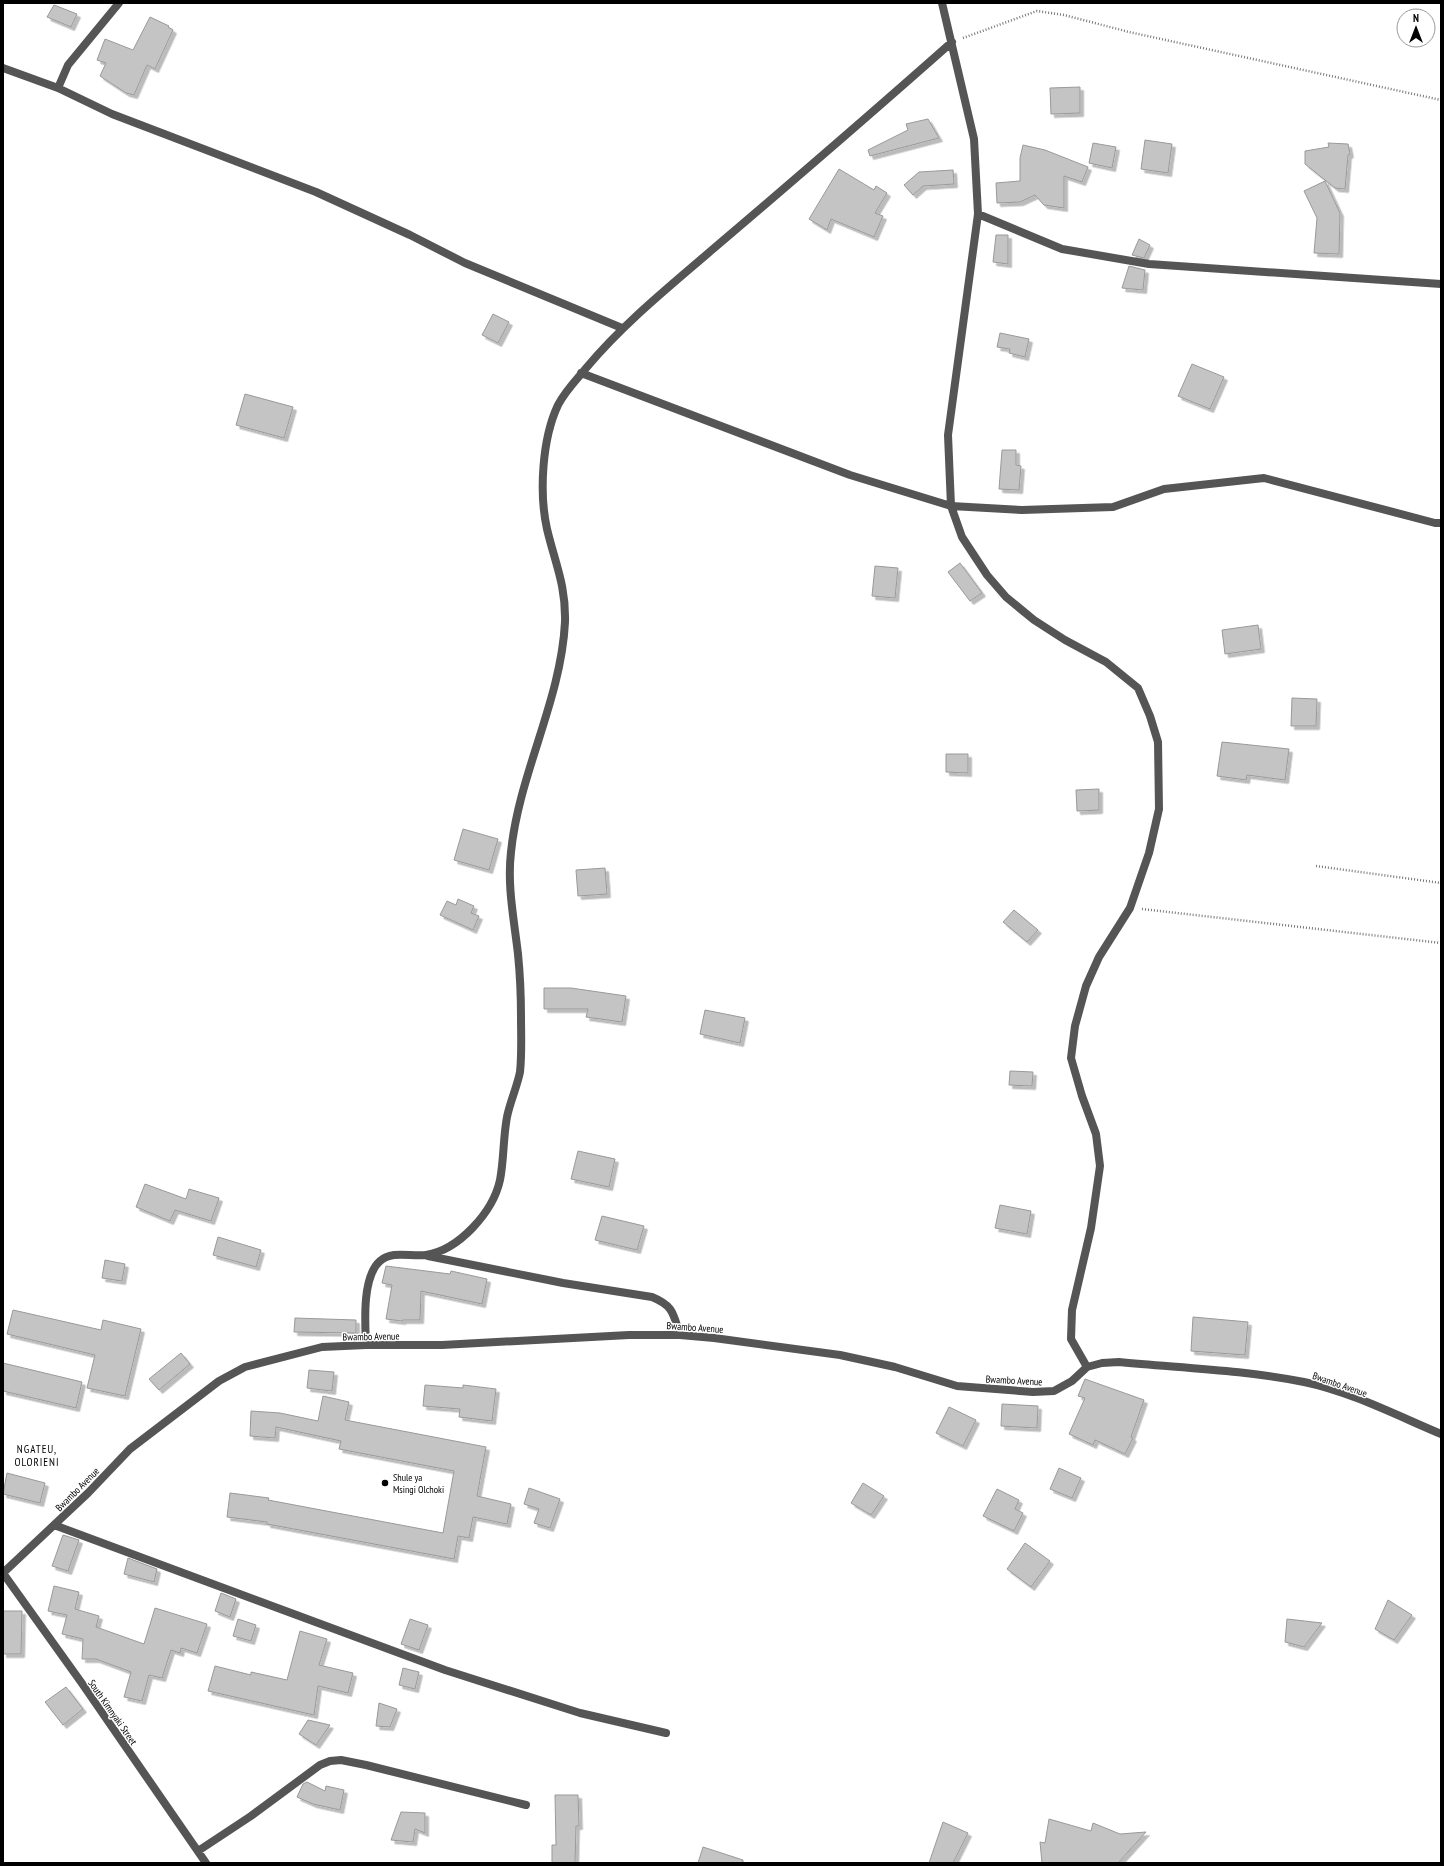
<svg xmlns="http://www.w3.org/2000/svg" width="1444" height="1866" viewBox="0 0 1444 1866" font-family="'PT Sans Narrow',sans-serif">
  <defs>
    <filter id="shadow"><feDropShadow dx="3.5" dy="3.5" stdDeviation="0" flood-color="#0004"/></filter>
  </defs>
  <rect width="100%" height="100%" fill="#fff"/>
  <path fill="#c4c4c4" stroke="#999" filter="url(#shadow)" d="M54,5L77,14L71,27L47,17Z
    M150,17L169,26L168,27L173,30L155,69L147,65L134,95L126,93L100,76L106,63L97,60L105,39L133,50Z
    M1080,87V113L1051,114L1050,88Z
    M928,119L939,138L870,156L868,150L908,130L906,124Z
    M1145,140L1172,144L1168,173L1141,169Z
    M1093,143L1116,147L1112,168L1089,163Z
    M1328,143L1348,144L1350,154L1348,155L1345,189L1335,188L1305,164V151L1329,147Z
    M1023,145L1045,150L1088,167L1082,182L1064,176V208L1044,205L1035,195L1020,202L997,203L996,183L1020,181V158Z
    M839,169L874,190L876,186L887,193L875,213L883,216L874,237L831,219L827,230L809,219Z
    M953,170L954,184L923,186L913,195L904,185L919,172Z
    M1325,181L1340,213L1339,254L1314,253L1317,218L1304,191Z
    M996,235H1008V264L993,262Z
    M1139,239L1150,245L1144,258L1132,255Z
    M1129,266L1145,270L1143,290L1122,288Z
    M493,314L509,322L498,343L482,335Z
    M1000,333L1029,339L1025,357L1009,353L1010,349L997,347Z
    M1192,364L1224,377L1210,409L1178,396Z
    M245,394L293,407L284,438L236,425Z
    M1002,450H1016V465L1021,466L1019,490L999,489Z
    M960,563L982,593L970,601L948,572Z
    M875,566L898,568L895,598L872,596Z
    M1258,625L1261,649L1225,654L1222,630Z
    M1292,698L1317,699L1316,726H1291Z
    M1222,742L1289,749L1285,780L1247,775L1246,780L1217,776Z
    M946,754H968V773L946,772Z
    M1099,789V810L1077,811L1076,790Z
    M463,829L498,839L489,870L454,860Z
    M605,868L607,894L578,896L576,870Z
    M458,899L474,906L471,913L479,916L473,930L440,915L447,901L456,905Z
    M1014,910L1038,930L1027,942L1003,922Z
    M544,988H571L626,996L622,1022L586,1017L588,1009H544Z
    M705,1010L745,1018L740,1043L700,1034Z
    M1010,1071L1033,1072L1032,1086L1009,1085Z
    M578,1151L615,1159L609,1187L571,1179Z
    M145,1184L186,1199L189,1189L219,1198L211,1221L175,1210L170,1221L136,1207Z
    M1000,1205L1031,1211L1027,1234L995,1228Z
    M602,1216L644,1226L637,1250L595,1240Z
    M218,1237L261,1250L256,1267L213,1255Z
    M105,1260L125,1264L122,1281L102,1278Z
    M386,1266L450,1274L451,1271L487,1279L482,1304L421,1291L420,1320H403L402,1321L386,1319L392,1285L382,1283Z
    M13,1310L101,1330L103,1320L141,1329L125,1396L87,1388L95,1355L7,1334Z
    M1193,1317L1248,1322L1245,1355L1191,1351Z
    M295,1318L356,1320V1333L294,1332Z
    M181,1353L190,1364L159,1390L149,1379Z
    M3,1363L82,1382L76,1408L3,1391Z
    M309,1370L334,1372L332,1391L307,1388Z
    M1085,1379L1144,1400L1131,1437L1133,1438L1125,1454L1095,1440L1093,1445L1069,1434L1085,1398L1078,1396Z
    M425,1385L463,1388V1385L496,1389L492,1421L459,1417L460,1409L423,1406Z
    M323,1396L349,1402L345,1420L486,1447L477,1496L511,1504L507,1524L473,1517L469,1538L458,1536L454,1559L267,1524V1522L227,1517L230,1493L269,1498L268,1500L443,1533L454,1471L339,1449L341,1441L276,1427L275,1438L250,1436L251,1411L280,1413L318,1421Z
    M1002,1404L1038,1406L1037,1428L1001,1426Z
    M949,1407L976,1420L963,1446L936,1433Z
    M1059,1468L1081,1478L1072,1498L1050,1489Z
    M7,1473L45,1483L40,1503L3,1494Z
    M863,1483L884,1496L871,1515L851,1503Z
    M529,1488L560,1499L550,1528L534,1523L539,1509L524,1504Z
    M997,1489L1019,1500L1015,1509L1023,1513L1014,1531L983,1516Z
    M63,1535L79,1540L68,1571L52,1566Z
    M1025,1543L1050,1561L1031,1587L1007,1569Z
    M128,1558L157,1569L154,1582L124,1574Z
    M54,1586L79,1592L75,1609L99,1616L96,1627L144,1644L155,1608L207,1624L197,1653L181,1648L180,1653L171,1650L162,1678L149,1675L142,1701L124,1697L131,1672L96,1659H82L83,1639L62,1634L67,1615L48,1611Z
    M221,1593L236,1599L230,1617L215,1611Z
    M1388,1600L1412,1615L1394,1640L1375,1629Z
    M3,1611H22L21,1654H3Z
    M238,1619L256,1625L251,1641L233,1636Z
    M410,1619L428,1625L419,1650L401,1644Z
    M1287,1619L1322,1623L1304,1647L1285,1642Z
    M300,1631L327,1639L319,1665L353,1673L348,1693L318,1686L314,1715L208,1691L215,1666L251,1675V1672L287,1680Z
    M403,1668L419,1672L415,1689L399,1685Z
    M66,1687L83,1709L63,1725L45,1702Z
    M379,1703L397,1709L390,1727L376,1726Z
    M308,1720L330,1725L316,1745L299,1734Z
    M307,1782L325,1791L326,1786L344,1790L340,1810L313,1804L297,1797L303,1784Z
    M555,1795H578L579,1826H576L575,1863H552V1845H556Z
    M401,1812L425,1813V1833L415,1829L413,1842L391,1840Z
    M1049,1819L1091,1831L1093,1823L1120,1834L1146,1832L1118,1863H1042L1040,1842L1045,1843Z
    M943,1822L968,1833L953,1863H929Z
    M703,1847L743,1860V1863H698Z"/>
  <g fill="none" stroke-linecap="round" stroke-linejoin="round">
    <path stroke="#777" stroke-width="2.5" stroke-dasharray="1 2" stroke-linecap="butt" d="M963,38L1037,11L1064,15L1129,32L1441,100
      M1316,866L1441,883
      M1142,909L1441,943"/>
    <path stroke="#555" stroke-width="8" d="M942,3L974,139L978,214L948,435L951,506L962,537L987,575L1006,597L1034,620L1065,640L1106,662L1138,688L1150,716L1158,742L1159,809L1149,853L1130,908L1099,957L1086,986L1075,1026L1071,1058L1082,1096L1096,1134L1100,1166L1091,1228L1072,1310L1071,1339L1087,1367
      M3,68L58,88L112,114L316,192L410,235L465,263L622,328
      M58,88L68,65L119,3
      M978,214L1062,249L1149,264L1441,284
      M581,373L850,475L951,506L1022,510L1113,507L1164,489L1264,478L1435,523H1441
      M428,1256L563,1283L652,1297C674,1306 673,1314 680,1335
      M366,1345C365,1322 362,1277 380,1261C392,1250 411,1257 426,1255C459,1250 493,1212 500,1180C504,1160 503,1138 507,1117C510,1102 517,1087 520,1072C522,1054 521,1034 521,1017C521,996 520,974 518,954C514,919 507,886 511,852C519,773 561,701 565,622C566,585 555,563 547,529C539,493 542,439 558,405C565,391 577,379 587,367C624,323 669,287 713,249C793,181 873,112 952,42
      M54,1525L445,1670L580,1713L666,1733
      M3,1573L88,1493L130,1449L219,1381L245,1367L322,1347L366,1345H442L629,1335H680L714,1338L840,1355L895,1367L957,1386L1033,1392L1054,1391L1072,1381L1087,1367L1102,1363L1119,1362C1181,1368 1244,1370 1304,1382C1349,1391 1398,1416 1441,1434
      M3,1573L81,1682L206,1863
      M198,1851L251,1816L320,1765L330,1761L341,1760L366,1765L526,1805"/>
  </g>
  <circle fill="#000" stroke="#fff" stroke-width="1.5" cx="385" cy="1483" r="4"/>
  <g text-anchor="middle" stroke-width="3" stroke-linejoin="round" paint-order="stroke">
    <g font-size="10" fill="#000" stroke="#fff">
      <text transform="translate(695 1327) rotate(4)" y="4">Bwambo Avenue</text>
      <text transform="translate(371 1336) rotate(-1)" y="4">Bwambo Avenue</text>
      <text transform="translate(1014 1380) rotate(3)" y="4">Bwambo Avenue</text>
      <text transform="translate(1340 1384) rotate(19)" y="4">Bwambo Avenue</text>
      <text transform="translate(77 1489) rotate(-45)" y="4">Bwambo Avenue</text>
      <text transform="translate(113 1712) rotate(55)" y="4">South Kimnyaki Street</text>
    </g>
    <g font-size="10" fill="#000" stroke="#fff" text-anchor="start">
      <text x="393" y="1481">Shule ya<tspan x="393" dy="12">Msingi Olchoki</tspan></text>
    </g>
    <g font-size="11" letter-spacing="1" fill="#000" stroke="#fff">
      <text x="37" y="1453">NGATEU,<tspan x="37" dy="13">OLORIENI</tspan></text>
    </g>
  </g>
  <rect width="1444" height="1866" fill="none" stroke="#000000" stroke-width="8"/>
  <g transform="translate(1416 28)"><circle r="19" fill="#ffffff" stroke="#999999"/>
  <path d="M0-3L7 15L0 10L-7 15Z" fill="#000000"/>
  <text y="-6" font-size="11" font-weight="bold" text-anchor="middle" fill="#000000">N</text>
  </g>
</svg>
